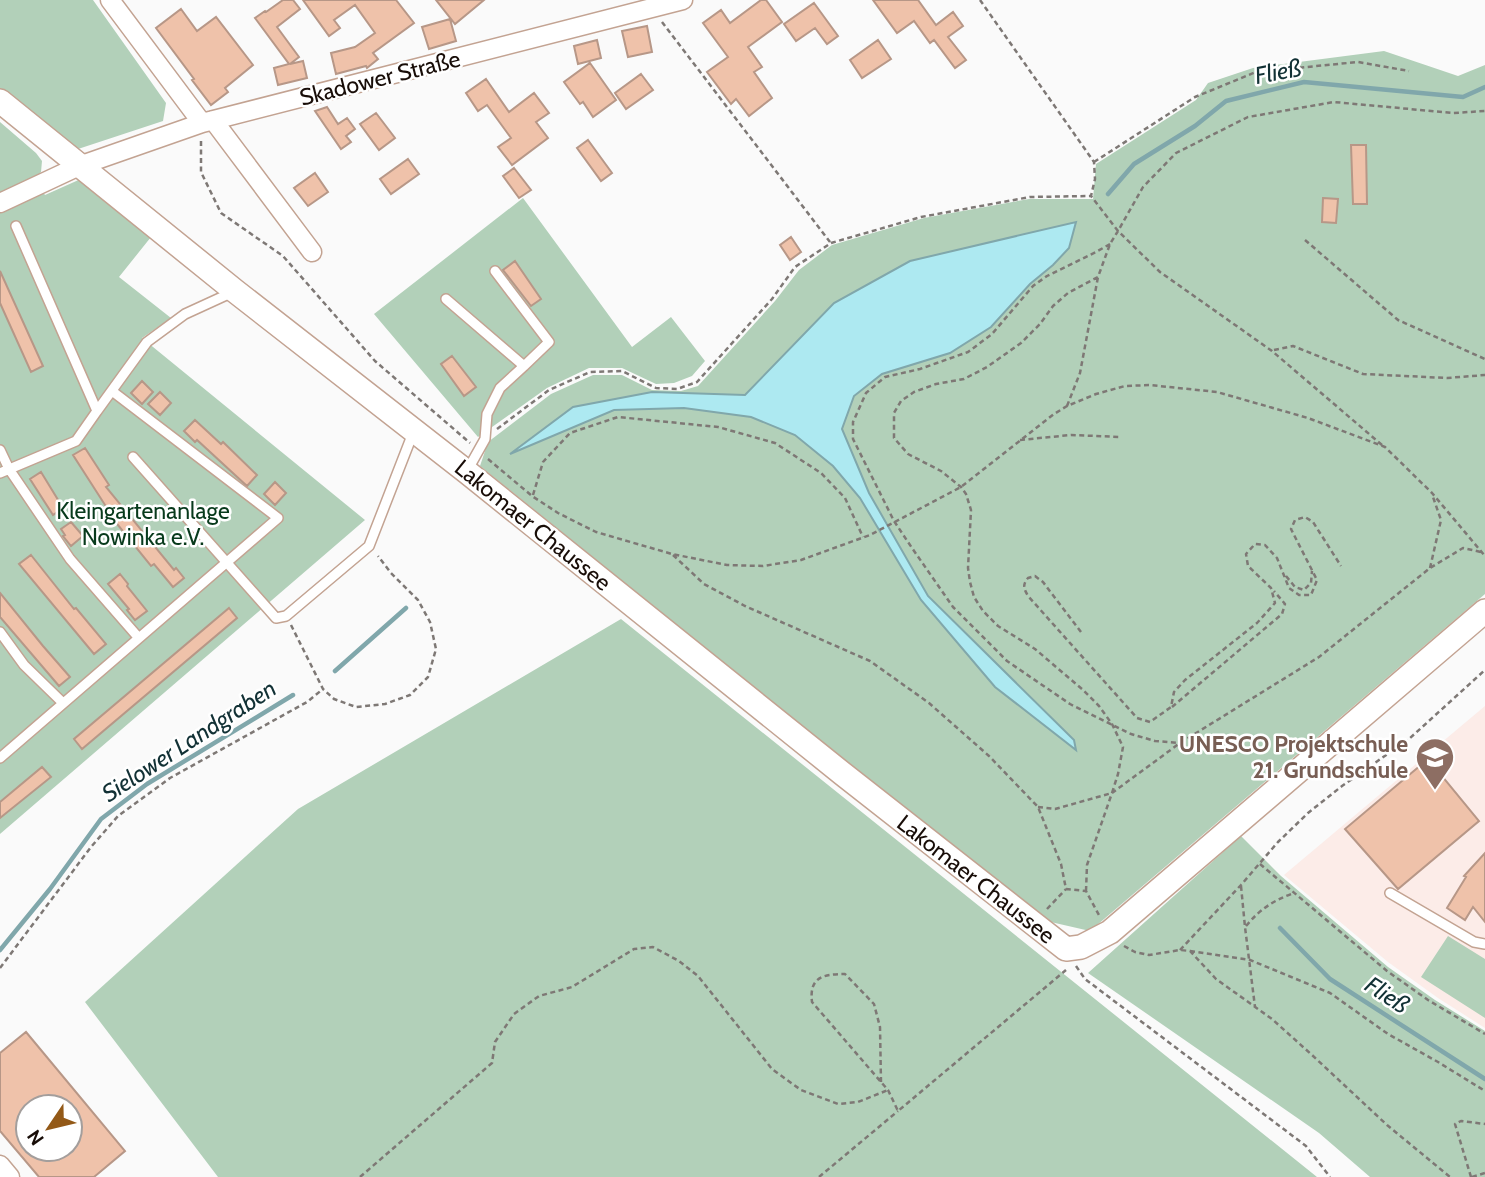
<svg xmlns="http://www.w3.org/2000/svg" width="1485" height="1177" viewBox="0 0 1485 1177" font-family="Cabin,sans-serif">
  <rect width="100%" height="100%" fill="#fafafa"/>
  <path fill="#fcece8" d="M1485,706V1028L1438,998L1388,962L1284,875Z"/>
  <path fill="#b2d0b9" d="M0,0H93L166,103L163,121L72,151L0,92Z
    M1384,51L1458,76L1485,65V594L1090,931L1042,920L480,466L488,442L551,394L593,375H622L652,390L681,391L698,386L775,301L799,270L832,245L924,218L1029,199H1093L1096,164L1196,100L1208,83L1253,68Z
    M0,122L36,153L42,161L41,172L34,179L45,195L83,178L151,237L119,277L171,318L142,338L365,520L0,834Z
    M523,198L632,347L671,317L705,361L692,376L674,383L656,384L622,368H589L547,388L478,437L374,314Z
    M621,619L1317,1177H218L85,1002L298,809Z
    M1241,836L1281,876L1388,967L1435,1000L1485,1031V1177H1370L1319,1133L1088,973Z
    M1448,936L1485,959V1018L1421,977Z"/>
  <path fill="#ade9f1" stroke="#80a7ab" stroke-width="2" d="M1076,222L1069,248L1053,265L1030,284L991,327L950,353L882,374L854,396L842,429L869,493L928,596L1074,740L1076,750L995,687L921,600L860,498L833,466L795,435L751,417L684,408L614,410L510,454L573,407L652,392L745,395L834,303L910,261Z"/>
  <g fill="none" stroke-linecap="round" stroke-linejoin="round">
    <path stroke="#80a7ab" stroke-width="4.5" d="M1108,194L1134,164L1195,126L1226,101L1304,82L1463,97L1485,87
      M335,671L406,608
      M1280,928L1330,979L1485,1079
      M0,950L50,889L101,819L147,784L293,695"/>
  </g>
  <path fill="#efc2aa" stroke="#b79787" stroke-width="2" fill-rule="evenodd" d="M283,0H293L300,9L277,27L299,57L290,64L303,61L307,78L278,85L274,68L289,64L255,18L265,11L266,12Z
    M303,0H396L414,23L373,53L378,59L367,68L366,66L336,74L331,53L355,47L375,33L355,5L334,20L340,28L329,36Z
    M436,0H484L455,24Z
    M761,0H766L782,22L748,47L762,67L754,72L772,98L749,116L736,99L731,104L707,72L728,57L703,23L721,10L730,23Z
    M873,0H918L936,25L953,12L963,26L948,37L966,60L955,68L934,40L930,43L914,21L897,33Z
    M814,3L838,36L827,44L815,28L796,41L784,24Z
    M181,9L197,31L216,17L253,65L225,88L228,92L211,105L192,80L194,79L156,28Z
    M450,19L456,41L429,49L422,27Z
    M647,26L652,52L628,57L622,31Z
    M597,40L601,58L578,64L574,46Z
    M878,40L891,59L862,78L850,60Z
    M590,63L616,100L593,117L583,102L580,104L564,82Z
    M641,74L653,90L626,109L615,93Z
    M486,79L509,112L534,93L549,113L536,122L548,138L512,165L498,147L511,138L487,105L478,111L466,93Z
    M327,107L338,124L347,118L355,129L346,136L351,142L341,149L315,111Z
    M376,113L395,138L379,150L360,124Z
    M588,140L612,173L601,181L577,148Z
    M1351,145H1366L1367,204H1353Z
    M408,159L419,174L391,194L380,179Z
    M514,168L531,190L519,198L503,176Z
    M315,173L328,192L308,206L294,188Z
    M1323,198L1338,199L1336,223L1322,222Z
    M791,237L801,252L790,260L780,245Z
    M515,261L541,299L531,306L503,270Z
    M0,271L43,366L31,372L0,303Z
    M452,356L476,387L464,396L441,364Z
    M142,381L153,392L142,404L131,393Z
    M160,392L171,403L160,415L148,404Z
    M195,420L221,444L223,442L257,475L247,486L197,440L195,442L184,431Z
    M85,448L109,485L106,487L174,570L176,568L184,578L173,587L154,564L151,566L105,509L107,508L73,455Z
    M41,472L63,508L53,515L30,479Z
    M275,482L286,493L275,505L264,494Z
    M71,522L83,536L71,546L63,536L65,535L61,529Z
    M31,555L74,609L76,608L106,644L94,654L19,564Z
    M120,574L128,584L127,586L147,611L135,620L127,610L129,609L108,584Z
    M0,593L43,646L70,677L59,686L0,617Z
    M229,608L237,618L82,749L74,739Z
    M1428,759L1479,821L1398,889L1345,829Z
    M42,767L51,777L0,818V802Z
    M1485,853V922L1473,907L1465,920L1447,908L1466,877L1464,876Z
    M26,1032L125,1151L94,1177H39L0,1131V1053ZM28,1107H70V1149H28Z"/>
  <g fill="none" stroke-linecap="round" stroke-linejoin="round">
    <g stroke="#c3a392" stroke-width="12">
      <path id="service" d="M16,226L97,411L147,342L185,314L233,292
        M495,271L549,342L524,366
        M446,299L524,366L500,388L487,414L485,439L467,471
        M0,450L9,469L70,559L138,637
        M133,457L276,618L286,616L369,546L413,433
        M0,473L76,441L97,411
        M0,632L24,665L63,703
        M0,758L278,518L112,391
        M1390,893L1474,942L1485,944"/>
    </g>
    <g stroke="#c3a392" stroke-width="21">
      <path id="minor" d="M110,0L202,123
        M213,120L312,252
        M0,203L79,166L202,123L683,0
        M0,1165L10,1177"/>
    </g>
    <g stroke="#c3a392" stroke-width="26">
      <path id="tertiary" d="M0,101L235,291L467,472L843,774L1066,949L1081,947L1110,932L1485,611"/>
    </g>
    <path stroke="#7e7875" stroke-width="2.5" stroke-dasharray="5 3.5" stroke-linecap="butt" d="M980,0L1094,162L1095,179L1091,196L1118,231L1143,187L1176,153L1248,117L1334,102L1453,113L1485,111
      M662,22L830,242
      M201,141V172L221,213L283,256L375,361L470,443
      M1094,162L1195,97L1256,72L1358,62L1409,71
      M1305,240L1398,320L1485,359
      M1110,244L1096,252L1047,276L1033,286L992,334L968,352L920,369L885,377L866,393L853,422V439L894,521L912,548L953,607L1007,661L1070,704L1131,734L1155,741L1180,743
      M1274,350L1293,346L1363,374L1447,378L1485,375
      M1067,406L1080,373L1098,277
      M497,429L549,390L590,372L622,371L656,388L677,389L697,382L772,299L795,267L831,243L921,217L1030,197L1091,196
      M1020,440L1071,435L1121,437
      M488,459L532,496L558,513L596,532L672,554L727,565L763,566L801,560L870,535L961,487L1054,414L1067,406L1096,394L1125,386L1150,385L1217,392L1308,418L1385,447L1432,493L1485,556
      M533,495L543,462L570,433L618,417L718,427L775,443L821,473L845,498L863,537
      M673,555L704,584L745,606L870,661L929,703L989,756L1038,807L1061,864L1066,889L1086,891L1100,917
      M1430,568L1441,520L1433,497
      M1286,576L1295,587L1304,590L1311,583L1312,571
      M291,625L323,689L334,699L356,707L385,704L410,695L428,677L436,649L430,622L418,600L391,573L378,556
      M1081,632L1043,582L1035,576L1028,578C1022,585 1024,589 1028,596L1137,718L1150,722L1171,707L1174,692L1185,680L1257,623L1275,603L1271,588L1248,566L1246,554L1255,544L1265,545L1277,558L1289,588L1299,595H1311L1317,580L1291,529L1295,520L1305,517L1313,522L1341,566
      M1172,707L1282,614L1285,604L1274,591
      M1038,807L1055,809L1112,793L1118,774L1123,747L1112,724L1099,706L1082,689L1035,649L998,626L983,611L974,597L970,582L968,568L971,510L966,494L961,487L941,471L908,454L894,438V413L901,401L914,392L936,384L964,379L987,367L1021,343L1040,324L1053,306L1068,293L1098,277L1110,244L1118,231L1160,272L1272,351L1382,445
      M1260,864L1387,971L1428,1000L1485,1034
      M1241,886L1245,927L1255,1007
      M1086,891L1087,865L1112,793L1180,743L1319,657L1430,568L1463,548L1481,552
      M1047,909L1066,889
      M1246,926C1260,909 1274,900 1294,893
      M1124,946L1135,952L1149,955L1180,950L1190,951L1216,979L1272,1019L1312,1055L1387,1125L1450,1177
      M1180,950L1241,885L1278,842L1308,813L1342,786L1409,739L1485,670
      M1190,951L1250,960L1330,993L1388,1034L1438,1062L1485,1091
      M1076,966L1085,979L1306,1146L1330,1177
      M0,968L91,847L118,816L170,778L307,702L323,689
      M881,1082L880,1027L874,1004L845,974C823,974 809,977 812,1002L881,1082L888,1090L898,1111L1066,970
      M360,1177L492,1063L495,1042L514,1014L539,996L572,987L634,949L653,947L679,961L698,976L772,1069L801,1090L838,1104L858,1102L888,1090
      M819,1177L898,1111
      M1471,1177L1455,1124L1461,1121L1485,1124
      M1472,1177L1485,1173"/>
    <use href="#service" stroke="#fff" stroke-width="9"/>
    <use href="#minor" stroke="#fff" stroke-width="18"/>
    <use href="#tertiary" stroke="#fff" stroke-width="23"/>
  </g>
  <defs>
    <g id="school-pin" transform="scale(2.0125)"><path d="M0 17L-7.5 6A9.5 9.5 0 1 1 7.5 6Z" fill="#8d6e63" stroke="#fff"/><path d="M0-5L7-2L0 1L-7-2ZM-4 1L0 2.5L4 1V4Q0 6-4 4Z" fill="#fff"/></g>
  </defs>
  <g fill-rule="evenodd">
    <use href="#school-pin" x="1435" y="757"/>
  </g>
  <g text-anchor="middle" stroke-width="5" stroke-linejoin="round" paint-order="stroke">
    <g font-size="23" fill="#180d08" stroke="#fff">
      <text transform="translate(380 78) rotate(-14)" y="8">Skadower Straße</text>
      <text transform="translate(533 525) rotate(39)" y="8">Lakomaer Chaussee</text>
      <text transform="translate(976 879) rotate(38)" y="8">Lakomaer Chaussee</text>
    </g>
    <g font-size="23" fill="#083a1c" stroke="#fff">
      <text x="143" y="519">Kleingartenanlage<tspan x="143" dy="26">Nowinka e.V.</tspan></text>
    </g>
    <g font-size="23" font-weight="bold" fill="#785e54" stroke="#fff" text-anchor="end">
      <text x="1408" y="752">UNESCO Projektschule<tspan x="1408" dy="26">21. Grundschule</tspan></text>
    </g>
    <g font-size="24" font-style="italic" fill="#123135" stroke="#fff">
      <text transform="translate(1278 72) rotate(-11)" y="8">Fließ</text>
      <text transform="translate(189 741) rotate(-33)" y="8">Sielower Landgraben</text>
      <text transform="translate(1387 995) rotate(33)" y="8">Fließ</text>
    </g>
  </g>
  <g transform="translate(49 1128) rotate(235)"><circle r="33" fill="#ffffff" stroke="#a39e9c" stroke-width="2"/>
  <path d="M0-5L12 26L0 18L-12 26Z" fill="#935917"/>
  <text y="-10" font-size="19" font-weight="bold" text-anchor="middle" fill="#180d08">N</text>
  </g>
</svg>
